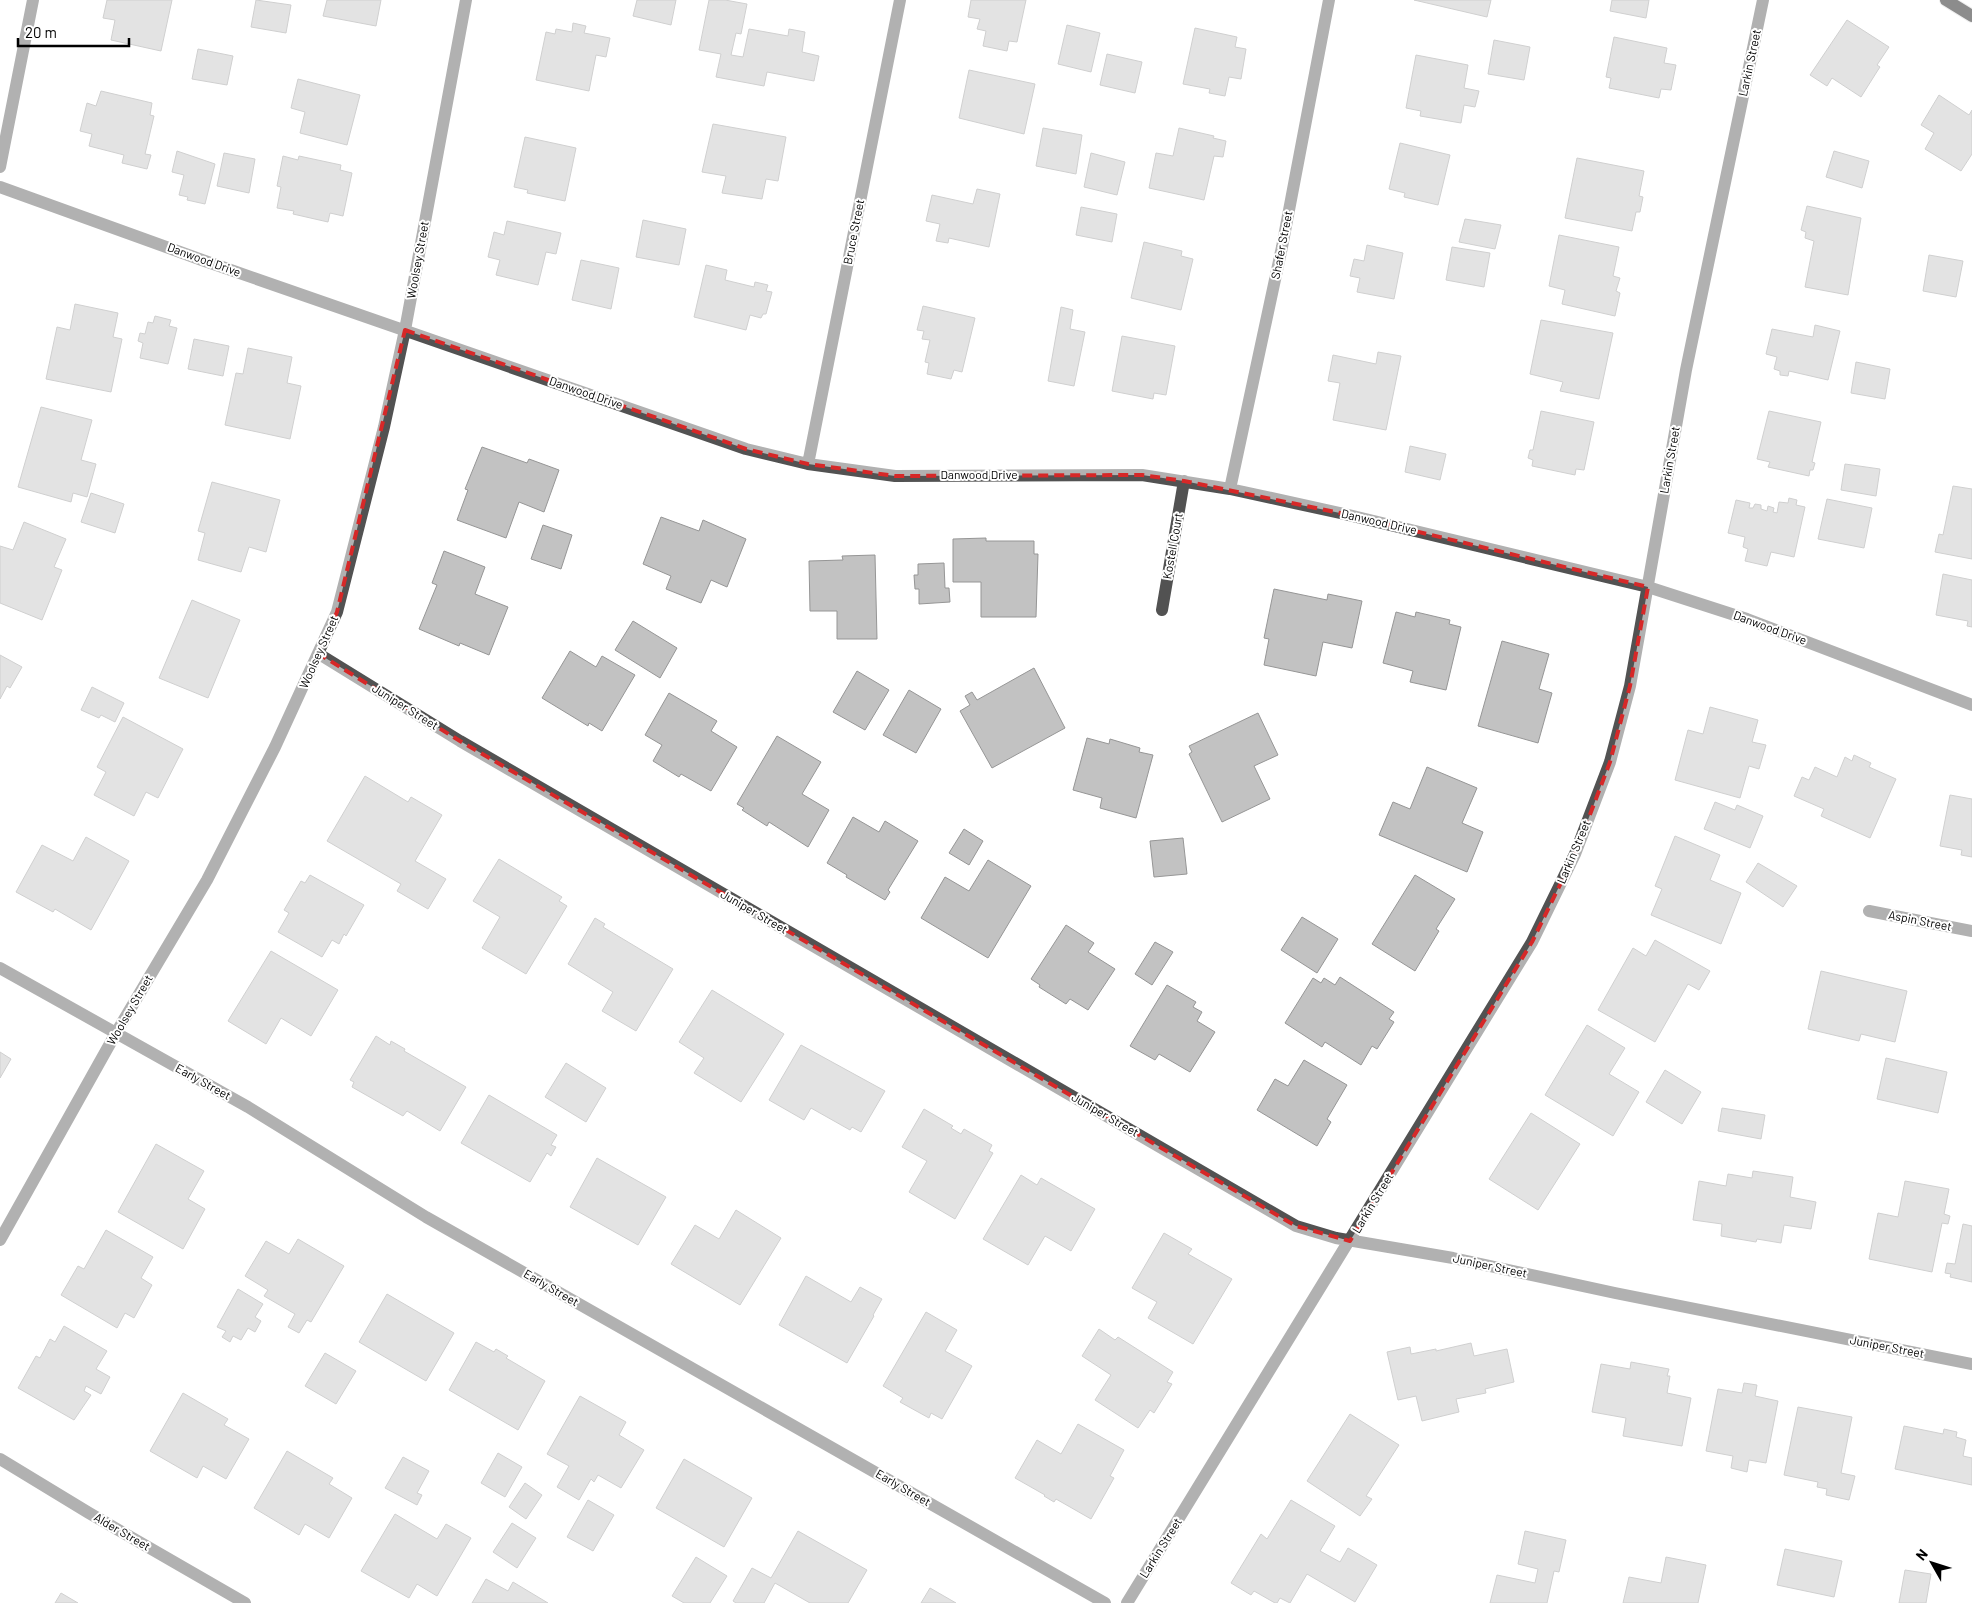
<svg xmlns="http://www.w3.org/2000/svg" width="1972" height="1603" viewBox="0 0 1972 1603" font-family="Barlow,sans-serif">
  <rect width="100%" height="100%" fill="#fff"/>
  <path fill="#c2c2c2" stroke="#969696" d="M107,0H172L161,51L111,40L115,20L103,18Z
    M256,0L291,5L286,33L251,27Z
    M327,0H381L376,26L323,16Z
    M637,0H676L671,25L633,16Z
    M709,0H725L747,4L741,34L736,33L731,55L743,57L749,29L788,36L789,29L805,32L802,52L819,56L814,81L767,72L764,86L716,77L721,54L699,50Z
    M971,0H1026L1017,42L1009,41L1007,51L983,46L986,31L977,29L980,19L968,17Z
    M1414,0H1491L1487,17Z
    M1612,0H1649L1646,18L1610,11Z
    M1847,20L1889,47L1877,65L1880,67L1878,70L1861,97L1832,78L1827,86L1810,75Z
    M573,23L586,26L584,33L610,38L606,57L596,55L589,91L536,80L546,32L555,34L556,29L572,32Z
    M1067,25L1100,33L1091,72L1058,64Z
    M1195,28L1237,37L1235,47L1246,49L1241,79L1229,77L1225,96L1209,93L1210,89L1183,84Z
    M1614,37L1667,48L1664,63L1676,65L1671,90L1661,89L1659,98L1609,88L1611,78L1606,77Z
    M1494,40L1530,47L1524,80L1488,74Z
    M198,49L233,56L227,85L192,79Z
    M1107,54L1142,62L1135,93L1100,85Z
    M1416,55L1468,65L1464,88L1479,91L1475,107L1464,105L1461,123L1420,116L1421,111L1406,108Z
    M969,70L1035,84L1024,134L959,118Z
    M298,79L360,95L347,145L300,133L305,112L291,108Z
    M101,91L152,103L150,115L154,116L145,154L151,155L147,169L122,163L124,155L89,146L92,134L80,131L87,103L96,106Z
    M1939,95L1969,115L1972,110V154L1961,171L1925,149L1934,133L1921,125Z
    M713,124L786,137L778,181L766,179L762,199L722,193L726,176L702,172Z
    M1043,128L1082,135L1076,174L1036,166Z
    M1179,128L1214,136L1213,138L1226,141L1223,157L1214,156L1204,200L1149,188L1156,153L1173,156Z
    M525,137L576,148L565,201L527,193L528,190L514,187Z
    M1400,143L1450,155L1438,205L1404,197L1405,193L1389,189Z
    M177,151L215,164L205,204L187,200L188,197L179,195L184,175L172,172Z
    M1834,151L1869,161L1862,188L1826,177Z
    M224,153L255,159L249,193L217,186Z
    M1091,153L1125,162L1117,195L1084,187Z
    M283,156L298,160L299,156L341,165L340,170L352,173L343,216L330,213L328,222L293,214L294,211L277,208L281,187L277,186Z
    M1577,158L1644,171L1639,196L1643,197L1640,212H1636L1632,231L1565,218Z
    M977,189L1000,194L989,247L949,238L948,243L936,241L940,224L926,221L932,195L973,204Z
    M1807,206L1861,218L1848,295L1805,287L1814,241L1805,238L1806,232L1801,230Z
    M1081,207L1117,214L1112,242L1076,235Z
    M1465,219L1501,225L1495,249L1459,242Z
    M643,220L686,229L679,265L636,257Z
    M507,221L561,233L556,254L546,252L538,285L496,275L500,260L488,257L494,232L504,235Z
    M1559,235L1619,247L1613,276L1620,278L1616,291L1620,293L1615,316L1562,304L1565,290L1549,286Z
    M1144,242L1182,251L1181,256L1193,259L1181,310L1131,298Z
    M1367,245L1403,253L1394,299L1357,292L1360,278L1350,276L1354,259L1364,261Z
    M1452,247L1490,253L1484,287L1446,280Z
    M1929,255L1963,261L1956,297L1923,291Z
    M581,260L619,268L611,309L572,300Z
    M706,265L727,270L725,280L754,287L755,282L768,285L766,291L772,292L766,314H763L761,318L750,315L746,330L694,317Z
    M75,304L118,313L113,337L122,339L111,392L46,379L57,327L70,330Z
    M923,306L975,318L962,372L954,370L951,379L927,374L929,363L925,362L930,340L922,339L924,331L917,330Z
    M1061,307L1073,310L1070,329L1085,332L1074,386L1048,381Z
    M155,316L171,320L169,326L177,328L168,364L140,358L143,343L138,341L140,333L145,334L148,322L153,323Z
    M1541,320L1613,333L1599,399L1560,391L1563,382L1530,374Z
    M1815,325L1840,331L1828,380L1789,371L1788,376L1780,375V371L1774,369L1777,357L1766,354L1772,329L1813,337Z
    M1122,336L1175,346L1166,395L1154,393L1153,399L1112,391Z
    M194,339L229,346L223,376L188,369Z
    M248,348L292,357L287,383L301,386L290,439L225,425L236,373L243,374Z
    M1378,352L1401,356L1386,430L1333,420L1340,383L1328,381L1333,355L1376,364Z
    M1856,362L1890,369L1885,399L1851,393Z
    M41,407L92,420L81,460L96,464L87,497L73,493L71,502L18,487Z
    M1541,411L1594,422L1584,470L1576,469L1575,475L1532,466L1533,460L1528,458L1530,450H1533Z
    M1769,411L1821,422L1812,462L1815,463L1813,470H1810L1809,476L1768,467L1770,462L1757,459Z
    M1410,446L1446,454L1440,480L1405,472Z
    M482,447L527,463L529,459L559,470L544,512L519,502L506,538L457,520L468,490L465,489Z
    M1845,464L1880,469L1876,496L1841,490Z
    M212,482L280,500L266,552L249,547L241,572L198,560L205,533L198,531Z
    M1953,486L1972,489V559L1935,552L1939,534L1943,535Z
    M91,493L124,504L115,533L81,522Z
    M1789,498L1797,500L1796,505L1805,507L1794,557L1771,552L1767,566L1745,561L1748,549L1743,547L1745,537L1728,533L1736,500L1750,503L1749,508H1753L1755,504L1761,505V509L1767,511L1768,506L1774,508L1773,512L1777,513L1779,502L1788,503Z
    M1827,499L1872,508L1864,548L1818,539Z
    M661,517L699,531L703,520L746,539L727,587L711,580L701,603L666,589L671,576L643,564Z
    M24,522L66,539L54,567L62,570L42,620L0,603V546L13,550Z
    M543,525L572,535L561,569L531,559Z
    M986,538V541H1034V554H1038L1036,617H981V582H953V539Z
    M444,551L485,567L475,594L508,607L489,655L460,643L459,646L419,629L437,585L432,583Z
    M875,555L877,639H837V611H810L809,561L843,560L842,556Z
    M944,563L945,588H949L950,602L919,604V589H915L914,575H918V564Z
    M1943,574L1972,580V627L1967,626L1968,621L1936,615Z
    M1274,589L1327,600L1328,594L1362,601L1352,648L1323,642L1316,676L1264,665L1269,639L1264,638Z
    M192,600L240,620L208,698L159,678Z
    M1396,612L1415,617L1416,612L1450,620L1449,624L1461,627L1446,690L1410,682L1413,671L1383,663Z
    M633,621L677,648L660,678L615,650Z
    M1502,641L1549,654L1539,689L1552,693L1538,743L1478,726Z
    M570,651L596,667L602,656L635,675L602,731L589,723L588,726L542,698Z
    M0,655L22,667L10,688L7,686L0,699Z
    M1034,668L1065,728L992,768L960,711L970,705L965,696L972,692L977,700Z
    M857,671L889,690L865,730L833,712Z
    M92,687L124,703L115,722L101,715L99,718L81,710Z
    M909,690L941,709L916,753L883,735Z
    M669,693L717,721L711,731L737,747L711,791L681,774L679,777L653,761L662,745L645,735Z
    M1710,707L1758,720L1752,742L1766,745L1759,769L1749,766L1740,798L1675,780L1688,730L1703,734Z
    M1258,713L1278,755L1254,766L1270,799L1222,822L1189,754L1192,752L1189,746Z
    M123,717L183,749L158,798L146,792L134,816L94,795L106,772L97,767Z
    M777,736L821,762L802,794L829,810L808,847L769,822L767,826L742,810L744,808L737,804Z
    M1087,738L1109,744L1110,739L1140,748L1139,752L1153,755L1136,818L1100,808L1102,798L1073,790Z
    M1854,755L1871,763L1869,767L1896,779L1870,838L1821,816L1824,809L1794,796L1802,777L1809,780L1815,767L1837,777L1845,757L1852,761Z
    M1427,767L1477,788L1462,823L1483,832L1467,872L1379,835L1393,802L1410,809Z
    M365,776L408,802L411,797L442,815L415,861L446,879L428,909L397,891L401,884L327,841Z
    M1950,795L1972,799V857L1961,855L1962,850L1940,846Z
    M1715,802L1735,810L1737,805L1763,816L1750,848L1704,829Z
    M853,817L879,832L885,821L918,841L888,890L890,892L885,900L846,877L847,875L827,863Z
    M964,829L983,841L969,865L949,853Z
    M1675,836L1720,855L1710,880L1741,893L1721,944L1651,915L1662,889L1655,886Z
    M86,837L129,861L91,930L55,909L53,912L16,892L42,845L73,861Z
    M1183,838L1187,874L1154,877L1150,841Z
    M499,859L562,897L559,901L567,906L526,974L482,948L500,917L473,901Z
    M988,860L1031,886L988,958L921,918L945,877L969,891Z
    M1758,863L1797,886L1783,907L1746,882Z
    M310,875L364,905L346,936L344,934L339,944L332,940L322,957L278,932L289,913L284,910L301,881L305,883Z
    M1415,875L1455,899L1436,929L1439,931L1415,971L1372,944Z
    M1302,917L1338,939L1317,973L1281,950Z
    M595,918L605,924L603,927L673,969L636,1031L602,1011L613,992L568,964Z
    M1066,925L1094,943L1088,952L1115,969L1088,1010L1070,999L1066,1004L1039,987L1040,985L1031,979Z
    M1655,940L1710,971L1699,990L1688,984L1655,1042L1598,1010L1633,948L1646,956Z
    M1155,942L1173,952L1152,985L1135,974Z
    M271,951L338,990L311,1036L281,1018L266,1044L228,1021Z
    M1821,971L1907,991L1895,1042L1861,1034L1859,1041L1808,1029Z
    M1340,977L1394,1012L1389,1019L1394,1022L1377,1049L1372,1046L1361,1065L1325,1042L1322,1047L1285,1023L1313,978L1321,983L1324,978L1335,985Z
    M1167,985L1196,1002L1193,1007L1202,1012L1197,1021L1215,1032L1190,1072L1159,1054L1155,1060L1130,1046Z
    M712,990L784,1034L741,1102L694,1073L704,1058L679,1042Z
    M1587,1025L1625,1048L1609,1074L1639,1092L1613,1136L1545,1095Z
    M376,1036L390,1045L391,1041L405,1049L404,1051L466,1087L440,1131L407,1111L403,1116L352,1087L354,1082L350,1080Z
    M801,1045L885,1091L861,1132L852,1127L850,1130L811,1108L804,1120L769,1100Z
    M0,1052L11,1059L0,1078Z
    M1886,1058L1947,1072L1938,1113L1877,1099Z
    M1304,1060L1347,1085L1327,1119L1331,1122L1317,1146L1257,1110L1275,1079L1288,1086Z
    M566,1063L606,1088L586,1122L545,1097Z
    M1665,1070L1701,1092L1682,1124L1646,1102Z
    M489,1095L557,1135L551,1145L556,1147L551,1156L547,1153L530,1182L461,1143Z
    M1722,1108L1765,1115L1761,1139L1718,1131Z
    M924,1109L953,1126L951,1128L961,1134L964,1129L992,1145L989,1151L993,1153L955,1219L909,1192L927,1161L902,1147Z
    M1531,1113L1580,1144L1538,1210L1489,1179Z
    M156,1144L204,1171L188,1199L205,1209L183,1249L118,1212Z
    M597,1158L666,1197L638,1245L570,1207Z
    M1753,1171L1793,1177L1790,1197L1816,1202L1811,1229L1784,1225L1781,1243L1757,1239L1756,1242L1721,1236L1722,1224L1693,1220L1699,1181L1726,1186L1728,1174L1752,1178Z
    M1021,1175L1037,1185L1041,1178L1095,1209L1071,1251L1045,1236L1028,1265L983,1239Z
    M1905,1181L1949,1189L1944,1214L1950,1216L1948,1224L1942,1223L1932,1272L1869,1259L1878,1213L1898,1217Z
    M736,1210L781,1238L740,1305L671,1264L695,1225L719,1239Z
    M1963,1224L1972,1226V1282L1950,1277L1951,1274L1945,1273L1947,1263L1955,1264Z
    M106,1230L153,1257L141,1278L152,1285L134,1318L125,1313L117,1328L61,1295L78,1266L84,1269Z
    M1164,1233L1192,1249L1188,1254L1232,1279L1193,1344L1148,1318L1157,1302L1132,1288Z
    M298,1239L344,1266L311,1322L307,1320L299,1333L288,1327L295,1314L264,1296L268,1290L245,1276L266,1241L289,1254Z
    M806,1276L851,1302L860,1287L882,1299L873,1315L874,1316L847,1363L779,1325Z
    M238,1289L263,1304L255,1317L261,1321L255,1332L248,1328L241,1340L233,1336L230,1342L222,1337L226,1331L217,1327Z
    M387,1294L454,1333L426,1381L359,1342Z
    M926,1312L957,1330L945,1351L972,1366L942,1419L931,1413L929,1418L900,1402L903,1398L883,1386Z
    M64,1326L107,1351L96,1369L110,1377L101,1394L86,1386L84,1391L91,1395L74,1420L18,1388L36,1356L40,1358L50,1339L55,1342Z
    M1099,1329L1115,1340L1118,1337L1173,1372L1167,1382L1172,1384L1154,1413L1150,1410L1138,1428L1095,1400L1111,1375L1082,1356Z
    M476,1342L494,1352L496,1349L508,1356L506,1358L545,1381L518,1430L449,1390Z
    M1471,1343L1474,1356L1507,1349L1514,1382L1485,1389L1486,1393L1456,1399L1459,1412L1422,1421L1416,1396L1398,1400L1387,1352L1410,1347L1411,1354L1436,1349V1351Z
    M325,1353L356,1371L336,1404L305,1386Z
    M1631,1362L1669,1369L1667,1376H1670L1667,1393L1691,1398L1682,1446L1623,1436L1626,1418L1592,1412L1601,1364L1630,1369Z
    M1744,1383L1757,1385L1755,1396L1778,1401L1766,1463L1749,1460L1747,1472L1731,1468L1733,1456L1706,1451L1718,1389L1742,1393Z
    M183,1393L228,1419L224,1425L249,1439L226,1479L203,1466L197,1478L150,1451Z
    M580,1396L626,1422L619,1435L644,1450L621,1488L598,1475L594,1482L591,1479L579,1500L557,1487L569,1466L547,1454Z
    M1798,1407L1852,1417L1841,1473L1855,1476L1849,1500L1826,1495L1827,1489L1817,1487L1818,1482L1784,1475Z
    M1350,1414L1399,1445L1366,1496L1372,1499L1360,1516L1307,1481Z
    M1078,1424L1124,1450L1110,1476L1114,1478L1091,1519L1056,1499L1054,1502L1044,1496L1045,1495L1015,1478L1037,1440L1061,1454Z
    M1904,1426L1943,1434L1944,1429L1957,1432L1956,1437L1966,1440L1963,1456L1972,1458V1485L1895,1469Z
    M287,1451L333,1478L329,1484L352,1498L329,1538L305,1524L299,1535L254,1508Z
    M498,1453L522,1467L505,1497L481,1483Z
    M403,1457L429,1471L417,1493L422,1495L417,1505L385,1488Z
    M684,1459L752,1498L724,1547L656,1508Z
    M525,1483L542,1495L526,1519L509,1507Z
    M588,1500L614,1515L593,1551L567,1537Z
    M1291,1500L1335,1526L1320,1551L1340,1562L1348,1548L1377,1565L1355,1602L1307,1574L1290,1603L1280,1598L1277,1603H1275L1254,1591L1251,1595L1231,1583L1261,1534L1267,1539Z
    M395,1514L437,1539L446,1524L471,1538L437,1596L417,1584L409,1598L361,1571Z
    M512,1523L536,1538L517,1568L493,1552Z
    M798,1531L867,1570L848,1603H810L775,1583L764,1603H736L733,1601L752,1568L771,1578Z
    M1525,1531L1566,1540L1559,1572L1554,1571L1547,1603H1490L1497,1575L1535,1583L1538,1569L1518,1564Z
    M1785,1549L1842,1561L1834,1597L1777,1585Z
    M696,1557L727,1576L710,1603H684L672,1596Z
    M1666,1557L1706,1565L1698,1603H1623L1629,1577L1661,1583Z
    M1905,1570L1931,1574L1926,1603H1899Z
    M486,1579L508,1591L513,1582L548,1603H472Z
    M930,1588L956,1603H921Z
    M61,1593L78,1603H55Z"/>
  <g fill="none" stroke-linecap="round" stroke-linejoin="round">
    <g stroke="#dbdbdb" stroke-width="14">
      <path id="major" d="M1946,0L1972,16"/>
    </g>
    <path stroke="#525252" stroke-width="12" d="M0,167L33,0
      M0,187L202,260L746,449L808,464L895,476L1142,475L1230,489L1340,513L1648,587L1747,619L1972,705
      M808,464L900,0
      M1230,489L1282,247L1329,0
      M1162,610L1184,481
      M319,654L460,741L1296,1226L1336,1238L1453,1258L1615,1293L1972,1364
      M1869,911L1972,931
      M0,968L248,1107L426,1217L1105,1603
      M0,1240L116,1033L207,880L275,747L337,612L384,427L405,330L466,0
      M0,1459L89,1513L245,1603
      M1127,1603L1532,942L1575,854L1610,762L1630,686L1686,370L1763,0"/>
    <use href="#major" stroke="#000" stroke-width="12"/>
  </g>
  <path d="M0 0H1972V1603H0ZM405,330L746,449L808,464L895,476L1142,475L1184,481L1340,513L1648,587L1630,686L1610,762L1575,854L1532,942L1350,1241L1296,1226L460,741L319,654L337,612Z" fill="#fff" fill-opacity=".55" fill-rule="evenodd"/>
  <path fill="none" stroke="#d62828" stroke-width="4" stroke-dasharray="10 6" stroke-linejoin="round" d="M405,330L746,449L808,464L895,476L1142,475L1184,481L1340,513L1648,587L1630,686L1610,762L1575,854L1532,942L1350,1241L1296,1226L460,741L319,654L337,612Z"/>
  <g text-anchor="middle" stroke-width="4" stroke-linejoin="round" paint-order="stroke">
    <g font-size="12" fill="#000" stroke="#fff">
      <text transform="translate(1750 63) rotate(-78)" y="4">Larkin Street</text>
      <text transform="translate(854 232) rotate(-79)" y="4">Bruce Street</text>
      <text transform="translate(1282 245) rotate(-79)" y="4">Shafer Street</text>
      <text transform="translate(204 260) rotate(20)" y="4">Danwood Drive</text>
      <text transform="translate(418 260) rotate(-80)" y="4">Woolsey Street</text>
      <text transform="translate(586 393) rotate(19)" y="4">Danwood Drive</text>
      <text transform="translate(1670 460) rotate(-80)" y="4">Larkin Street</text>
      <text x="979" y="479">Danwood Drive</text>
      <text transform="translate(1379 522) rotate(13)" y="4">Danwood Drive</text>
      <text transform="translate(1173 546) rotate(-80)" y="4">Kostell Court</text>
      <text transform="translate(1770 628) rotate(20)" y="4">Danwood Drive</text>
      <text transform="translate(319 652) rotate(-66)" y="4">Woolsey Street</text>
      <text transform="translate(405 707) rotate(32)" y="4">Juniper Street</text>
      <text transform="translate(1574 852) rotate(-67)" y="4">Larkin Street</text>
      <text transform="translate(754 912) rotate(30)" y="4">Juniper Street</text>
      <text transform="translate(1920 921) rotate(11)" y="4">Aspin Street</text>
      <text transform="translate(130 1010) rotate(-60)" y="4">Woolsey Street</text>
      <text transform="translate(203 1082) rotate(29)" y="4">Early Street</text>
      <text transform="translate(1105 1115) rotate(30)" y="4">Juniper Street</text>
      <text transform="translate(1373 1203) rotate(-59)" y="4">Larkin Street</text>
      <text transform="translate(1490 1266) rotate(12)" y="4">Juniper Street</text>
      <text transform="translate(551 1288) rotate(30)" y="4">Early Street</text>
      <text transform="translate(1887 1347) rotate(11)" y="4">Juniper Street</text>
      <text transform="translate(903 1488) rotate(30)" y="4">Early Street</text>
      <text transform="translate(122 1532) rotate(30)" y="4">Alder Street</text>
      <text transform="translate(1161 1548) rotate(-58)" y="4">Larkin Street</text>
    </g>
  </g>
  <g transform="translate(1932 1563) rotate(309)" stroke="#ffffff" stroke-width="4" paint-order="stroke">
  <path d="M0-4L9 19L0 12L-9 19Z" fill="#000000"/>
  <text y="-8" font-size="14" font-weight="bold" text-anchor="middle" fill="#000000">N</text>
  </g>
  <path d="M18 38v8h111v-8" fill="none" stroke="#000000" stroke-width="2.5"/>
  <text x="25" y="38" font-size="15" fill="#000000" stroke="#ffffff" stroke-width="4" paint-order="stroke">20 m</text>
</svg>
